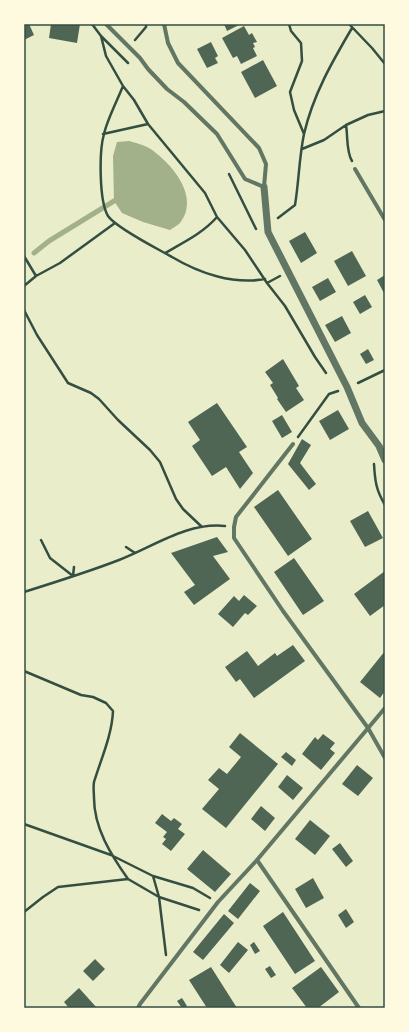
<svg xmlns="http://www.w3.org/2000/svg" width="409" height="1032" viewBox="0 0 409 1032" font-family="Rubik,sans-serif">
  <rect width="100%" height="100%" fill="#e9edc9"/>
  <path fill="#a3b18a" d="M129,141C136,143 144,145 149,148C171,162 201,197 180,223C178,225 173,228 170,230L143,222L122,213L114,201L113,156L117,142Z"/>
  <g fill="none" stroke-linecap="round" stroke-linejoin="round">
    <path stroke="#a3b18a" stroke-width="5" d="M34,253L49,241L114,201"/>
  </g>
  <path fill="#4f6655" d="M24,24H29L34,35L24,40Z
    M51,24H80L77,43L49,38Z
    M224,24H241L227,31Z
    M244,26L249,35L252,33L257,42L253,43L255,47L253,48L257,56L241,64L237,56L233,58L222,38Z
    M211,42L218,56L215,58L218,63L207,68L197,49Z
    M263,60L277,86L255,98L241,72Z
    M305,232L317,253L301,263L289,241Z
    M352,251L366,276L348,286L334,261Z
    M385,275V295L377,280Z
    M328,278L336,292L320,301L312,287Z
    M365,295L372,307L360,314L353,302Z
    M342,316L351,333L335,342L325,325Z
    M368,349L374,360L366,364L360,354Z
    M283,359L299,386L296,388L304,400L286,412L277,399L278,398L270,385L273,383L265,372Z
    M217,403L247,447L239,452L253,473L240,489L226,467L212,476L192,446L200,440L188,422Z
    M338,410L349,429L330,440L319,421Z
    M282,415L292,432L282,438L272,421Z
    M302,439L311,445L300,463L316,484L309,490L288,464Z
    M278,490L312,539L288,556L254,507Z
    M368,511L383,538L365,547L350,521Z
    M217,537L228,552L213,556L230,579L194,605L184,592L195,585L171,553Z
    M294,558L324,601L303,615L274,572Z
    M385,571V605L370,616L354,594Z
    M244,595L257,606L248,615L245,613L233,627L218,614L234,596L239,601Z
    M293,645L305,661L254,698L240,679L236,682L225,667L247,651L258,666L275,653L277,656Z
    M385,651V691L380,698L360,682Z
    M240,733L278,764L226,828L202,809L219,789L208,780L219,768L227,774L241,757L229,747Z
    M323,734L335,743L330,749L335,753L321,770L302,754L315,737L318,740Z
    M286,752L296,760L292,766L281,757Z
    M357,765L373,778L358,796L342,784Z
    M287,775L303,788L293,800L278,787Z
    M261,806L275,818L265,831L251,819Z
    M162,814L171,821L174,818L182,824L178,829L185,834L171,851L162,844L166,839L163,837L167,832L155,823Z
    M310,820L330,836L315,855L295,839Z
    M340,843L353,861L346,867L332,849Z
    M203,850L231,874L215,892L187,869Z
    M313,878L324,898L306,908L295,889Z
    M250,883L260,891L238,919L228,911Z
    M346,909L354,922L346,928L338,915Z
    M283,912L315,961L295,974L263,926Z
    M224,914L234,923L203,960L193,952Z
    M238,942L248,950L229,973L220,965Z
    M254,942L260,951L255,954L250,945Z
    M95,959L105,969L93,981L83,971Z
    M270,966L276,975L271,978L265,969Z
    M211,967L237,1008H207L189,980Z
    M321,967L339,992L318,1008H307L292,988Z
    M79,988L97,1008H69L64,1002Z
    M182,998L187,1006L184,1008H182L177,1001Z"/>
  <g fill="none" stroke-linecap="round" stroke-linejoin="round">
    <path stroke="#344e41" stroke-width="2.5" d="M92,24L101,36L128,63
      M289,24L291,31L301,43L302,61L290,92L294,110L304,134
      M349,24L372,48L385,64
      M101,36L106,56L123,86L134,100L148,124L205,193L217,217L245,250L267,283L285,306L315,357L326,373
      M135,40L146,27V24
      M123,86C117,101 107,120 104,134C99,151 99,201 108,216C116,228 158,249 172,257C199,273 233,285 265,279
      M346,125C348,137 346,151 352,161
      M103,134L148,124
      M302,149L324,140L346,125L368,115L385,111
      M229,174L256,229
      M278,218L295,205C299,181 299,158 304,134C313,95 332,62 352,28
      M165,253C184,242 203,233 217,217
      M24,256L36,276
      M267,283L280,276
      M24,286L36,276L60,263L115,223
      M24,310L37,335L68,383L91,393L99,399L118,420L150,450L160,462L176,499L183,509L202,527
      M358,383L385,370
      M298,437L329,394L338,391
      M374,464C375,481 376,490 385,505
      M41,540L50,558L73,576L74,567
      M126,547L135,553
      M24,592C56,582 88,572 119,560C153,547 187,522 225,526
      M24,671L81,695L93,697L106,703L113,711C112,735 101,759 94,782C93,787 94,793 94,798C94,828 111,855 128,879
      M24,824L111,855L153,876L193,888L210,898
      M153,876L159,897L166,955
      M24,912L43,897L58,887L128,879L159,897L199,910"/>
    <path stroke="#617663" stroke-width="4" d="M106,24L140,58L148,69L167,89L184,102L217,134L245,179L264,187L266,164L259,148L178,63L168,43L164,24
      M355,169L385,220
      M293,444L236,517L234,527V538L283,611L368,728L385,758
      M257,860L359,1008
      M138,1008L140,1004L218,902L257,860L385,708"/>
    <path stroke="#617663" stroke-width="7" d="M264,187L268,232L347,387L362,423L379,446L385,460"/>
  </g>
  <rect width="409" height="1032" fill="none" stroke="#fefae0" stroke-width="50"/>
  <rect x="25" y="25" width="359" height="982" fill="none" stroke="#344e41" stroke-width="1.5"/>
</svg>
